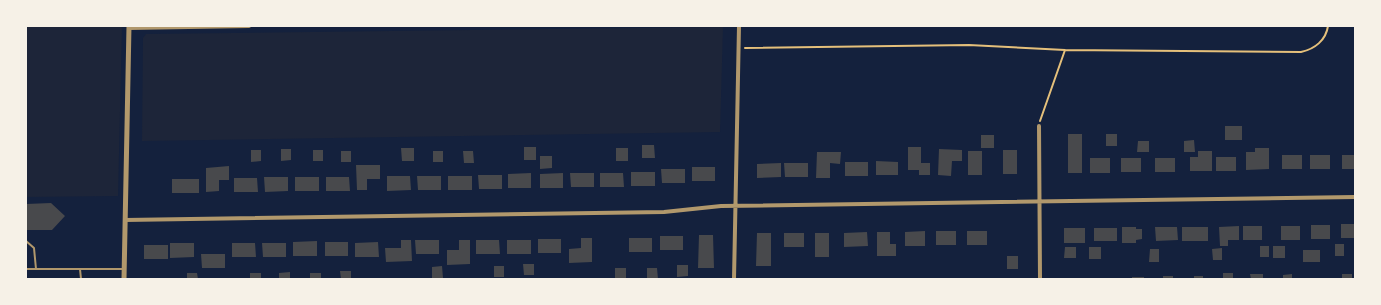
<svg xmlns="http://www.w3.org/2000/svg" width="1381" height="305" viewBox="0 0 1381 305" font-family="'PT Sans',sans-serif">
  <rect width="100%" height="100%" fill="#14213d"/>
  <path fill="#1d2539" d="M26,26H122L118,196L26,197Z
    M723,27L720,132L142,141L143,38L146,34Z"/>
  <path fill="#48494c" d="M1225,126H1242V140H1225Z
    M1068,134H1082V173H1068Z
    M1106,134H1117V146H1106Z
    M981,135H994V148H981Z
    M1194,140L1195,152H1184V141Z
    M1138,141H1149V152H1137Z
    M642,145H654L655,158H642Z
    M524,147H536V160H524Z
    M908,147H921V163H930V175H919V170H908Z
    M401,148H414V161H402Z
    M616,148H628V161H616Z
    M1255,148H1269V169L1246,170V152H1255Z
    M281,149H291V160L281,161Z
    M939,149L962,150V161H952L951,176L938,175Z
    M251,150H261V161L251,162Z
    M313,150H323V161H313Z
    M1003,150H1017V174H1003Z
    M341,151H351V162H341Z
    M433,151H443V162H433Z
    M463,151H473L474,163H464Z
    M968,151H982V175H968Z
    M1198,151H1212V171H1190V157H1198Z
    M817,152H841L840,164L830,163V178H816Z
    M1282,155H1302V169H1282Z
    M1310,155H1330V169H1310Z
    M1342,155H1355V169H1342Z
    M540,156H552V168L540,169Z
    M1216,157H1236V171H1216Z
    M1090,158H1110V173H1090Z
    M1121,158H1141V172H1121Z
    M1155,158H1175V172H1155Z
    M876,161L898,162V175H876Z
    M845,162H868V176H845Z
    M781,163V177L757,178V164Z
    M784,163H808V177H785Z
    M356,165H380V179H367V190H357Z
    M229,166V180H219V191L206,192V168Z
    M692,167H715V181H692Z
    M661,169H685V183H662Z
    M631,172H655V186H631Z
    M531,173V188H508V174Z
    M563,173V188H540V174Z
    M570,173H594V187H571Z
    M600,173H623L624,187H600Z
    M478,175H502V189H479Z
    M387,176H410L411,190L387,191Z
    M417,176H441V190H418Z
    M448,176H472V190H448Z
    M264,177H288V191L265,192Z
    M295,177H319V191H295Z
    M326,177H349L350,191H326Z
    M234,178H257L258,192H234Z
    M172,179H199V193H172Z
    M51,203L65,216L52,230H26V204Z
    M1341,224H1355V238H1341Z
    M1311,225H1330V239H1311Z
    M1239,226V240H1228V246H1220L1219,227Z
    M1243,226H1262V240H1243Z
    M1281,226H1300V240H1281Z
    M1122,227H1136V229H1142V239L1136,240V243H1122Z
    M1155,227H1177L1178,240L1156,241Z
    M1182,227H1208V241H1182Z
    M1064,228H1085V243H1064Z
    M1094,228H1117V241H1094Z
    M925,231V246H905V232Z
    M936,231H956V245H936Z
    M967,231H987V245H967Z
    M867,232L868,246L844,247V233Z
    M877,232H890V244H896V256H877Z
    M757,233H771V266H756Z
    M784,233H804V247H784Z
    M815,233H829V257H815Z
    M699,235H713L714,268H698Z
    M660,236H683V250H660Z
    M581,238H592V262L569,263V249L581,248Z
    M629,238H652V252H629Z
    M538,239H561V253H538Z
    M401,240H411L412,261L386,262L385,248H401Z
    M415,240H439V254H416Z
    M459,240H470V264L447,265V250H459Z
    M476,240H499L500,254H476Z
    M507,240H531V254H507Z
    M317,241V256H293V242Z
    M325,242H348V256H325Z
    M378,242L379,257H355V243Z
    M170,243H194V257L170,258Z
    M232,243H255L256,257H232Z
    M262,243H286V257H263Z
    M1335,244H1344V256H1335Z
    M144,245H168V259H144Z
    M1260,246H1269V257H1260Z
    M1273,246H1285V258H1273Z
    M1065,247H1076V258H1064Z
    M1089,247H1101V259H1089Z
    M1222,248V260H1213L1212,249Z
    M1150,249H1159V262H1149Z
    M1303,250H1320V262H1303Z
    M201,254H225V268H202Z
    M1007,256H1018V269H1007Z
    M523,264H534V275H524Z
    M677,265H688V276L677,277Z
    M442,266L443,278H432V267Z
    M494,266H504V277H494Z
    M615,268H626V279H615Z
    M647,268H657L658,279H647Z
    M340,271H351V279H341Z
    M290,272V279H279V273Z
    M187,273H197L198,279H187Z
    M250,273H261V279H250Z
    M310,273H321V279H310Z
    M1223,273H1233V279H1223Z
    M1250,274H1263V279H1251Z
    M1292,274V279H1283V275Z
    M1342,274H1352V279H1342Z
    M1163,276H1173V279H1163Z
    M1194,276H1203V279H1194Z
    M1132,277H1144V279H1132Z"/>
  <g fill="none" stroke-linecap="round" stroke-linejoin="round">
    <path stroke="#e5c07b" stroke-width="2" d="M745,48L969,45L1065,50
      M1040,121L1065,50L1301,52C1315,49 1326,40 1328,26"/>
    <path stroke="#b1986c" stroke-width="2" d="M26,241L34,248L36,269
      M26,269H123
      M80,269L81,279"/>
    <path stroke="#b1986c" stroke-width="4" d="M129,28L249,26
      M1039,126L1040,279
      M125,220L664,212L721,206L1355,197
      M734,279L739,26"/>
    <path stroke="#b1986c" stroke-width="5" d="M124,279L129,26"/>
  </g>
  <rect width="1381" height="305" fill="none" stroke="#f6f1e7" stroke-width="54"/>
</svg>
